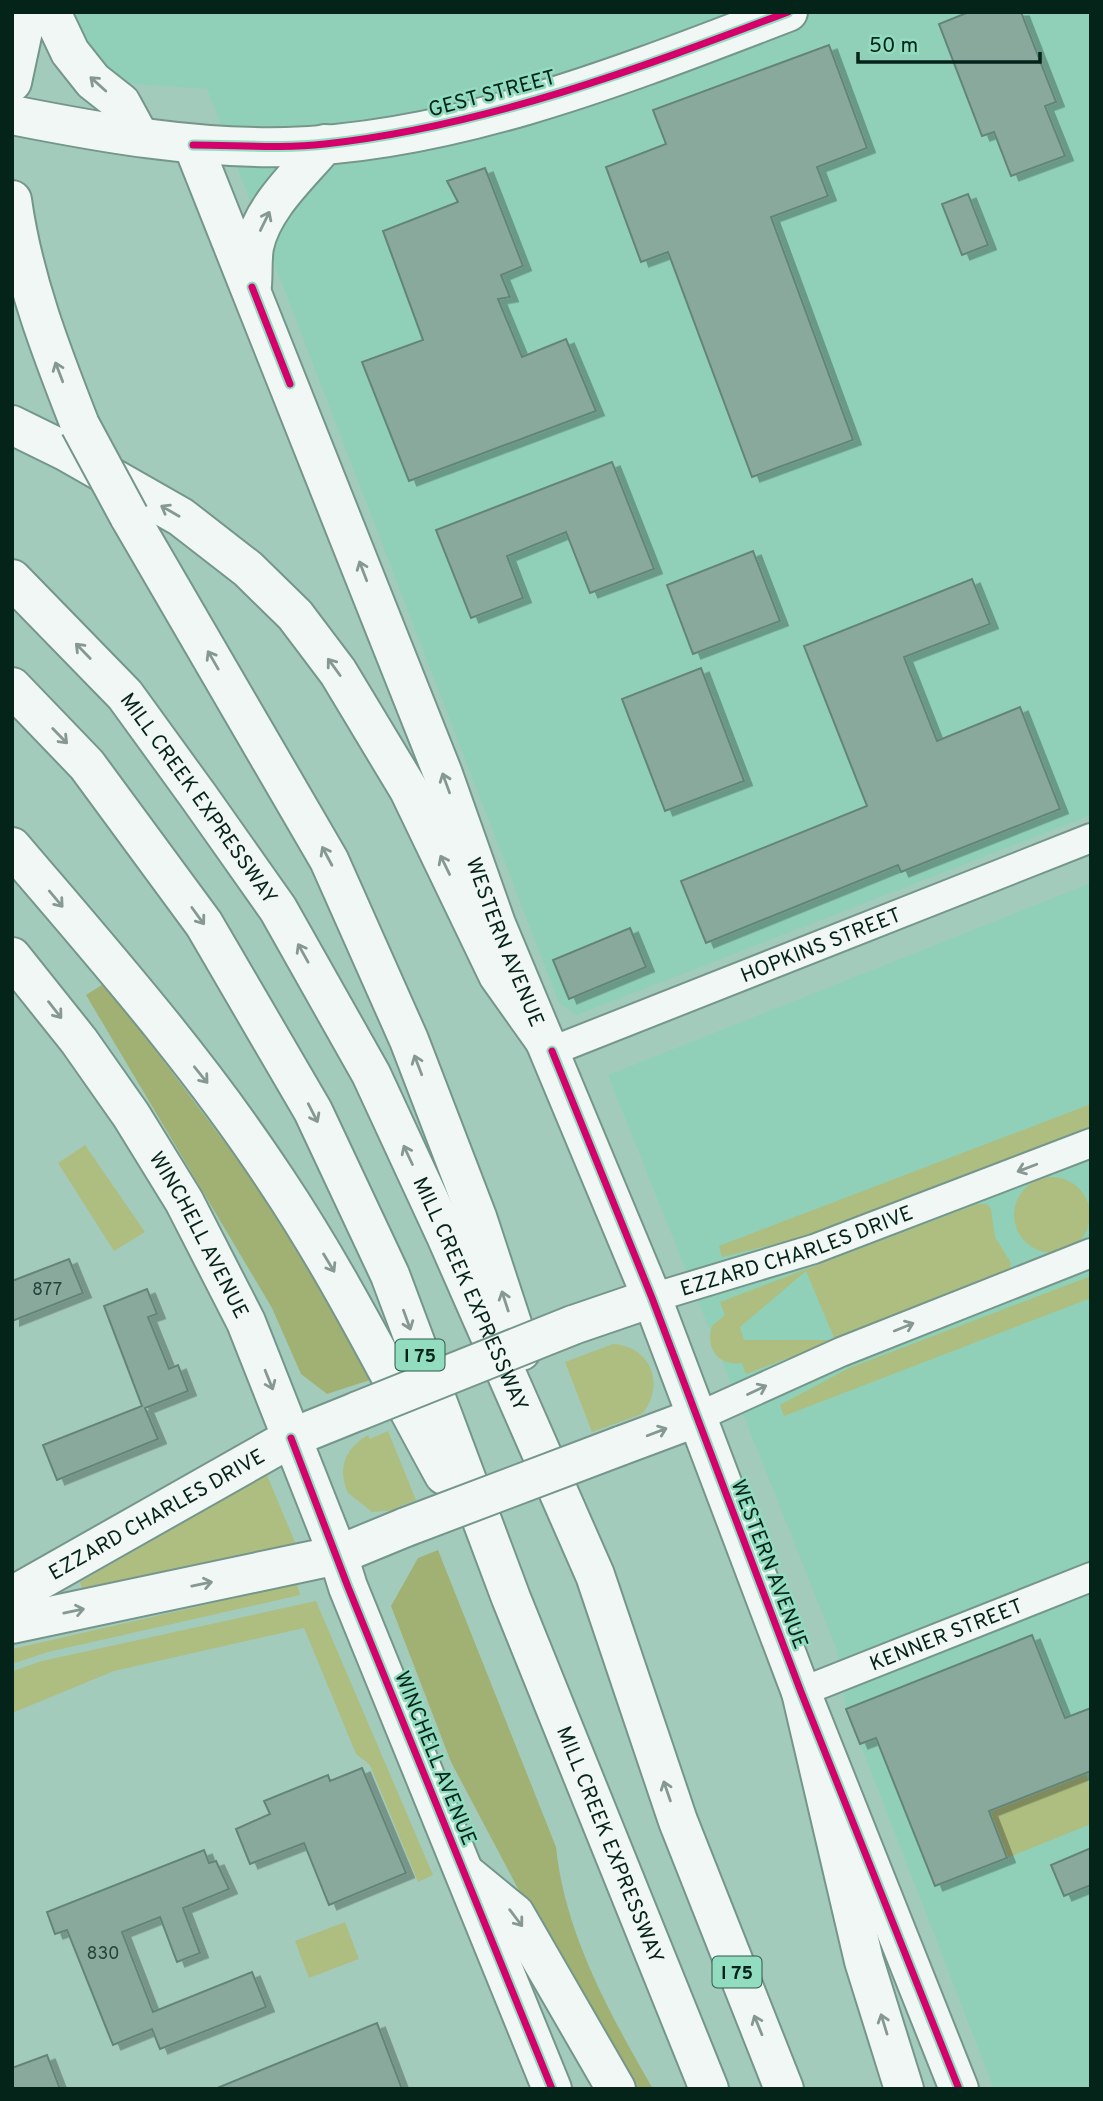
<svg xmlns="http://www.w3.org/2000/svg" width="1103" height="2101" viewBox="0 0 1103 2101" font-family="Overpass,sans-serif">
  <defs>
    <filter id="shadow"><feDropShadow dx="8" dy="4.5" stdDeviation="0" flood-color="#0004"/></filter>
  </defs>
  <rect width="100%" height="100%" fill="#a3cbbc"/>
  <path fill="#90d0b8" d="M72,12H1091V815L577,1015L559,1003L207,89L108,82L76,54Z
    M1091,883V2089H994L846,1707L837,1650L608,1075Z"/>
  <path fill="#adbe80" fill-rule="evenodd" d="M1091,1104V1127L799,1238L722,1257L719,1246Z
    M85,1145L145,1232L114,1251L58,1163Z
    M1014 1215a38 38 0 1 1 76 0a38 38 0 1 1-76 0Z
    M977,1204H987L991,1209L995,1237L1011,1263L1009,1274L746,1374L742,1363C718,1367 705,1348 712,1326L725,1315L720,1302ZM806,1271L835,1340H744L740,1327Z
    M1091,1276V1298L784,1416L780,1405L849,1368Z
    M613,1344C651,1346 666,1385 642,1414L592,1432L565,1362Z
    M388,1431L416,1500L398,1507L399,1510L372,1512L348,1493C337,1468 345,1448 368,1435L370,1439Z
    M267,1475L297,1547L84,1594L80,1582Z
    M297,1584L300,1595L48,1652L12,1664V1649Z
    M316,1601L433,1875L418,1882L370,1765L356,1754L304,1628L114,1671L12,1713V1671L16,1670L42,1661Z
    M1085,1773L1091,1789V1824L1007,1858L989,1811Z
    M345,1922L359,1959L309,1978L295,1941Z"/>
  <path fill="#a0b173" d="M105,983L283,1220L373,1379L327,1394L301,1374L272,1308L86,995Z
    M438,1550L556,1847C565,1934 610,2014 653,2089H636L533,1917L451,1762L391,1606L418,1558Z"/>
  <path fill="#89a99d" stroke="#638579" stroke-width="2" filter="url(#shadow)" d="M969,12H1021L1056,102L1045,106L1065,156L1011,176L994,132L982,136L939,24Z
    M829,45L867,148L817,167L828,196L771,217L853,440L752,477L668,252L641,262L606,167L666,144L653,110Z
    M485,168L523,266L501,275L510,297L498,299L522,357L566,339L596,411L409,481L362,362L423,340L383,231L458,202L447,181Z
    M968,194L988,245L962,255L942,204Z
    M612,462L654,569L590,593L566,532L507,556L523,598L471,618L436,530Z
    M753,551L780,621L693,654L667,585Z
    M972,579L990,624L904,657L937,741L1020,707L1060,809L901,872L898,865L706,943L681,881L867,806L804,646Z
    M701,668L744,781L665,811L622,699Z
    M630,928L646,967L569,999L553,960Z
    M69,1259L83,1293L12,1321V1281Z
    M147,1289L157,1314L148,1317L169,1369L178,1365L188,1391L145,1408L158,1439L57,1480L43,1445L142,1406L104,1306Z
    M1032,1635L1065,1718L1091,1708V1771L989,1811L1007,1858L935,1886L876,1738L860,1744L846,1709Z
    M362,1768L406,1873L329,1905L304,1843L250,1864L236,1829L270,1814L264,1801L328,1775L330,1781Z
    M1091,1848V1885L1064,1896L1051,1865Z
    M204,1850L209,1863L216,1861L229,1889L183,1908L200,1953L177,1962L160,1917L122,1932L153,2012L252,1972L266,2007L160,2049L152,2029L113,2045L67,1930L55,1934L47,1912Z
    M377,2023L402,2089H218L217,2088Z
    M47,2055L60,2089H12V2068Z"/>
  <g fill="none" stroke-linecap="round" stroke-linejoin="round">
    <g stroke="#75968a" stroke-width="32">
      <g id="street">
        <path id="s1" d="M552,1051L1091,838"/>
        <path id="s2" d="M652,1298L814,1249L1091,1143"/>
        <path d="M695,1418L841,1352L1091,1253"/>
        <path id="s3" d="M801,1692L1091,1577"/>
      </g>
    </g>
    <g stroke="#75968a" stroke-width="42">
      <g id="secondary">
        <path d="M12,115C103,133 194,149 286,147C456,143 631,72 788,12"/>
        <path id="s4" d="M193,145L443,774L496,924L652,1298L801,1692L959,2089"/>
        <path d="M252,285C253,273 252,259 254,247C262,207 300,174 325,144"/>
        <path id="s5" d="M12,957L79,1041L131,1115L184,1201L246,1322L338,1555L348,1587L552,2089"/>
        <path d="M573,1325L652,1298"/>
        <path d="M620,1446L695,1418"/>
        <path id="s6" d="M12,1596L291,1438L358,1411"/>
        <path d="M12,1624L338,1555L406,1527"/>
      </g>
    </g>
    <g stroke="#75968a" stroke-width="42">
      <path id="primary" d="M51,12L70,52L93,81L121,103L139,136
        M12,82L27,12"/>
    </g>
    <g stroke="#75968a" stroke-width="42">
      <g id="highway">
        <path d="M12,200C23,279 51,351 80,425"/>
        <path d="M12,425L67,452L181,517L248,569L295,615L338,672L409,790L498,975L552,1051"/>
        <path d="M129,516L329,860L409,1040L477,1217L521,1351"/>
        <path id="s7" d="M12,579L125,695L199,797L278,909L371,1074L446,1236L595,1575L678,1821L784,2089"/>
        <path id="s8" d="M12,687L87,765L204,924L313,1111L390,1275L511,1598L709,2089"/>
        <path d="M12,847C104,955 198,1061 276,1180C339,1274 389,1375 444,1475"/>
        <path d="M801,1692L864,1961L904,2089"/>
        <path d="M465,1873L515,1914L616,2089"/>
      </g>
    </g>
    <use href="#street" stroke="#f1f7f5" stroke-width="28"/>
    <use href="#secondary" stroke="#f1f7f5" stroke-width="38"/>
    <use href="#primary" stroke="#f1f7f5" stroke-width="38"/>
    <use href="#highway" stroke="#f1f7f5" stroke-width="38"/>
    <g stroke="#75968a" stroke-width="42" stroke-linecap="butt">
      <path id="secondary-bridge" d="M358,1411L573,1325
        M406,1527L620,1446"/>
    </g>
    <g stroke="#75968a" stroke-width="42" stroke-linecap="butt">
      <path id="highway-bridge" d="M80,425L129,516"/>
    </g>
    <use href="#secondary-bridge" stroke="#f1f7f5" stroke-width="38"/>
    <use href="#highway-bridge" stroke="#f1f7f5" stroke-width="38"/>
    <g stroke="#92dcbf" stroke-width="11">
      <path id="cycleway" d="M193,145C237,145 282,149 325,144C486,126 638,69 788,12
        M252,287L290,384
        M552,1051L652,1298L801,1692L959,2089
        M291,1438L348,1587L552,2089"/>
    </g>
    <use href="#cycleway" stroke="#d6006c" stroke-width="7"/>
  </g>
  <defs><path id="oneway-shaft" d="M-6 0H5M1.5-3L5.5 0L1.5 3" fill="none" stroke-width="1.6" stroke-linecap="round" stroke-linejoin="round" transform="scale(1.75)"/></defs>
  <g stroke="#869892">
    <use href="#oneway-shaft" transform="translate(98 84) rotate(-138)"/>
    <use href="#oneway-shaft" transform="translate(265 221) rotate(-64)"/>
    <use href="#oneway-shaft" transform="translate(59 372) rotate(-111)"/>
    <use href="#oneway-shaft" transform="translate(170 511) rotate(-150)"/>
    <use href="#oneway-shaft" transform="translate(363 571) rotate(-111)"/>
    <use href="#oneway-shaft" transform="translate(83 651) rotate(-134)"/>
    <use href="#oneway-shaft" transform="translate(213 660) rotate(-120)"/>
    <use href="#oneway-shaft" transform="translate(334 667) rotate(-126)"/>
    <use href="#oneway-shaft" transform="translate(60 736) rotate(46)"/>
    <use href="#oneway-shaft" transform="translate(446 783) rotate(-110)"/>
    <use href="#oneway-shaft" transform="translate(327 856) rotate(-118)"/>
    <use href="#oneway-shaft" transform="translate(445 865) rotate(-116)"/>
    <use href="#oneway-shaft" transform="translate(56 899) rotate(50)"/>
    <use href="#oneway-shaft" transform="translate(198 916) rotate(54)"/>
    <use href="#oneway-shaft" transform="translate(303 953) rotate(-119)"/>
    <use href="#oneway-shaft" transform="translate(55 1010) rotate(52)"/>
    <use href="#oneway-shaft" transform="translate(418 1065) rotate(-111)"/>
    <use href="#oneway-shaft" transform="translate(201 1075) rotate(51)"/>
    <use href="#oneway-shaft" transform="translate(313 1113) rotate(63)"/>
    <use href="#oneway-shaft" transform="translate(408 1155) rotate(-115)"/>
    <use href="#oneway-shaft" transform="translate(1027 1168) rotate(159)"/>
    <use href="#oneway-shaft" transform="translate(329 1263) rotate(59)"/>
    <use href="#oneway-shaft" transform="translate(505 1301) rotate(-108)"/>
    <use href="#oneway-shaft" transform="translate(407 1320) rotate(70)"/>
    <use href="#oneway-shaft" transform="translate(904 1327) rotate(-22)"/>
    <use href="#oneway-shaft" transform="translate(269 1380) rotate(68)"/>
    <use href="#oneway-shaft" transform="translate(757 1390) rotate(-25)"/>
    <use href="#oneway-shaft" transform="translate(657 1432) rotate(-21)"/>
    <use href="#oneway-shaft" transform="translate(202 1584) rotate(-12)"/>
    <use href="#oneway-shaft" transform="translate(74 1611) rotate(-12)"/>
    <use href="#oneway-shaft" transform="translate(667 1791) rotate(-109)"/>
    <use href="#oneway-shaft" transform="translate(516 1918) rotate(53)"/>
    <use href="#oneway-shaft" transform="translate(884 2024) rotate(-107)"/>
    <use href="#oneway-shaft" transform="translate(758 2025) rotate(-112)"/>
  </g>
  <g text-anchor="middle" stroke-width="5" stroke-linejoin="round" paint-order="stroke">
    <g font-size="18" fill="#25443a">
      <text x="47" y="1295">877</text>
      <text x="103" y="1959">830</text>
    </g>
    <g fill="#92dcbf" stroke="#2f5a4b" stroke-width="2">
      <rect x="395.5" y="1339.5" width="49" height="31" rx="5"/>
      <rect x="712.5" y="1956.5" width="49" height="31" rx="5"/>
    </g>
    <g font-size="19" font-weight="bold" fill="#042319">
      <text x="420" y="1362">I 75</text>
      <text x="737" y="1979">I 75</text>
    </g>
    <g font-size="21" fill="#042319" stroke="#92dcbf">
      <text transform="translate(492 93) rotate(-15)" y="7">GEST STREET</text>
      <text dy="7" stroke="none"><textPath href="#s7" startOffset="289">MILL CREEK EXPRESSWAY</textPath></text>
      <text dy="7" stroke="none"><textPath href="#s4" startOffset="856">WESTERN AVENUE</textPath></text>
      <text dy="7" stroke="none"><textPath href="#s1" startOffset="289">HOPKINS STREET</textPath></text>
      <text dy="7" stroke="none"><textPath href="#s5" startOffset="336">WINCHELL AVENUE</textPath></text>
      <text dy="7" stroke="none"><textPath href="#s2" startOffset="152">EZZARD CHARLES DRIVE</textPath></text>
      <text dy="7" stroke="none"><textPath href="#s7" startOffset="856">MILL CREEK EXPRESSWAY</textPath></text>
      <text dy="7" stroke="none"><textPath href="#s6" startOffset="166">EZZARD CHARLES DRIVE</textPath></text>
      <text transform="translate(770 1564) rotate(69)" y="7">WESTERN AVENUE</text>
      <text dy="7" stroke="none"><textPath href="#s3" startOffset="156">KENNER STREET</textPath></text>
      <text transform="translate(436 1758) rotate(68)" y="7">WINCHELL AVENUE</text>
      <text dy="7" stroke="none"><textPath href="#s8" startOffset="1314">MILL CREEK EXPRESSWAY</textPath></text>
    </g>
  </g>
  <rect width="1103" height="2101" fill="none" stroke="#042319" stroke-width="28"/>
  <path d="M858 52v10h182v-10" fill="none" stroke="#042319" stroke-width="3.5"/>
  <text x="869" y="52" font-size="21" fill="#042319" stroke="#92dcbf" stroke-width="5" paint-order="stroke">50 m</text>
</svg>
